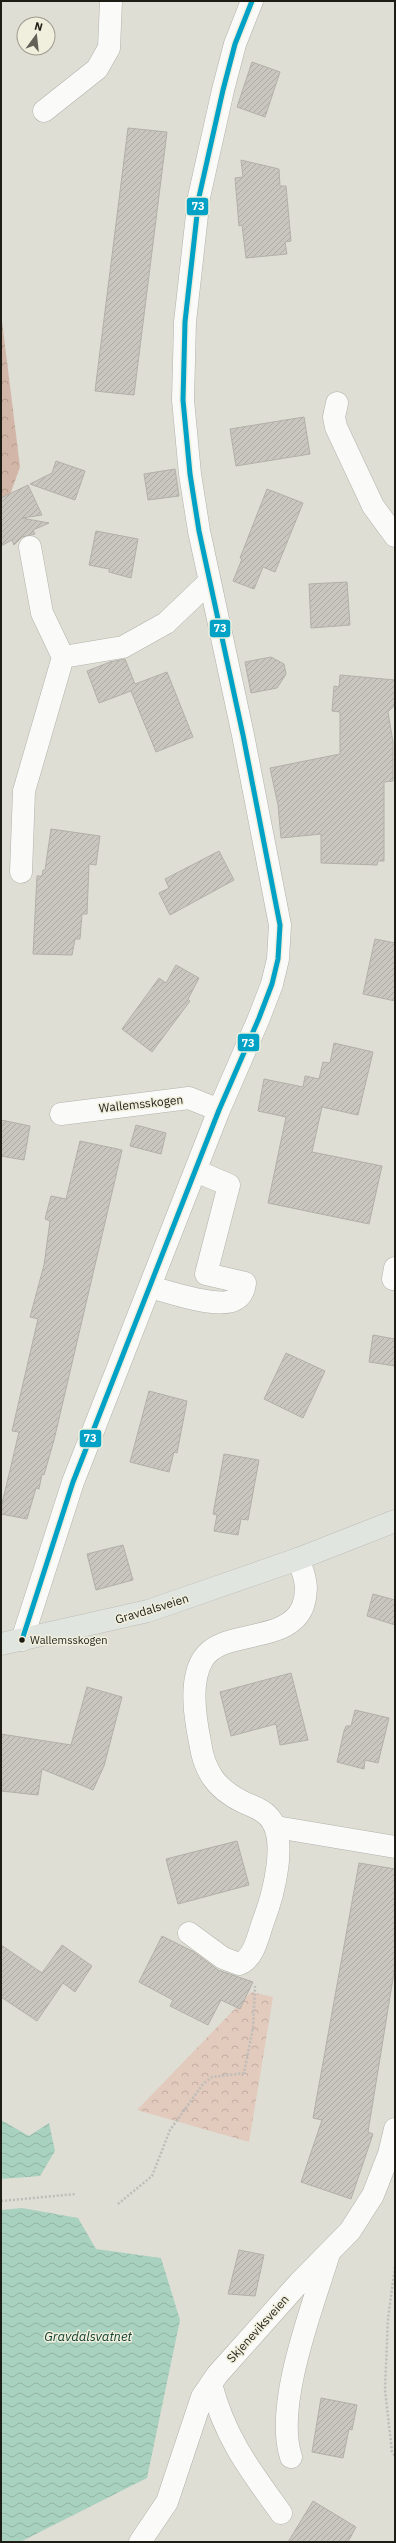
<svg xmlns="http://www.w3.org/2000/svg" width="396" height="2543" viewBox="0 0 396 2543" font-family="'IBM Plex Sans',sans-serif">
  <defs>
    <pattern id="forest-crowns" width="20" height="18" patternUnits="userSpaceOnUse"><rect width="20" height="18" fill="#d2b6a7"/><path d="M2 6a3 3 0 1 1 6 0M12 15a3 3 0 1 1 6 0" fill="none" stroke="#b49c8f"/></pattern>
    <pattern id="park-crowns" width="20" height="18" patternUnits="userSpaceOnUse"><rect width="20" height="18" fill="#e2cabd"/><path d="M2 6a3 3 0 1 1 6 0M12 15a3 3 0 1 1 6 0" fill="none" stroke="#c1ada2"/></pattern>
    <pattern id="water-waves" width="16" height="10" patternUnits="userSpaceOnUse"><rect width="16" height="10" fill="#a9d1bf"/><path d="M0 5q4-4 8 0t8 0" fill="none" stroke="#91b3a3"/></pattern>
    <pattern id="building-hatch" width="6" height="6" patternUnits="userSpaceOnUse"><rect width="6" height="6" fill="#c9c6bf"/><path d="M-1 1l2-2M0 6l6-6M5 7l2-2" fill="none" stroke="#acaaa3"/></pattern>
  </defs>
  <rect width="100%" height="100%" fill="#deded4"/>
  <path fill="url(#forest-crowns)" d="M1,313L20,467L1,520Z"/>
  <path fill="url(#park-crowns)" d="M251,1992L273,1997L249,2142L137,2110Z"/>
  <path fill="url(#water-waves)" d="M1,2120L29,2136L49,2123L55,2151L40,2176L1,2179Z
    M22,2208L78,2218L96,2249L161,2258L180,2320L147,2478L20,2542H1V2210Z"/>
  <path fill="url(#building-hatch)" stroke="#b2b0a9" d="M252,62L280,72L265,117L237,107Z
    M128,128L167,132L134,395L95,391Z
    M241,160L279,169L280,186H286L291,241L285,242L287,254L246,258L242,225L239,226L235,178L243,177Z
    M304,417L310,454L236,466L230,429Z
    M56,461L85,471L75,500L30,484L52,473Z
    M175,469L179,496L148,500L144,474Z
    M28,485L42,515L22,518L49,523L33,530L35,534L22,537L14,545L12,540L1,546V498Z
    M267,489L303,503L275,572L263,567L254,589L233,581L242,559L240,558Z
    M96,531L138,539L131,578L109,572V569L89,565Z
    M347,582L350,625L311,628L309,584Z
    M271,657L284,664L286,674L277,688L251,693L245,662Z
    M125,659L135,684L167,672L193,737L156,752L131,691L99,703L87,671L110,662Z
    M340,675L395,680V705L388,712L393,742V781L384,782V861H378L377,865L321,863V834L281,838L278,805L270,768L340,754V712L332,711L334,686L339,687Z
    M51,829L100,836L96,865L89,864L87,914H82L80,939H75L72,955L33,954L37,876H42L43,870H45Z
    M219,851L234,880L170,915L159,893L169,888L165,879Z
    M375,939L395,943V1001L363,994Z
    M176,965L199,978L188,999L190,1001L152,1052L122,1029L159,978L166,983Z
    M334,1043L373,1052L358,1115L322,1107L312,1152L382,1166L369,1224L268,1203L286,1117L258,1111L264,1079L303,1087L305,1076L319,1079L323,1062L330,1063Z
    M1,1120L30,1126L24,1160L1,1156Z
    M136,1125L166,1133L161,1154L130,1146Z
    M80,1141L122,1150L54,1440L44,1475L42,1474L39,1489L36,1488L27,1519L1,1514V1508L19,1432L12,1431L38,1319L30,1317L44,1265L50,1221L45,1219L51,1196L66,1199Z
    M373,1335L395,1339V1366L369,1362Z
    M286,1353L325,1371L303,1418L264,1399Z
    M149,1391L187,1401L177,1453L174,1452L169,1472L130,1462Z
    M224,1454L259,1460L248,1520L241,1519L238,1535L214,1531L217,1515L213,1514Z
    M123,1545L133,1580L96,1590L87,1554Z
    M373,1594L395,1600V1625L367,1616Z
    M291,1673L308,1740L280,1745L276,1724L231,1736L220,1692Z
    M87,1687L122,1697L104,1766L93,1790L42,1769L38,1795L1,1791V1734L71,1745Z
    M355,1710L389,1718L378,1763L365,1760L364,1769L337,1762L344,1731L346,1726H351Z
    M237,1841L249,1885L178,1904L166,1859Z
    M359,1863L395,1869V1966L368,2132L373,2134L351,2199L301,2182L322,2120L313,2118Z
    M162,1936L194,1952L218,1970L253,1982L240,2009L221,2000L208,2025L170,2006L173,2000L139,1982Z
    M1,1945L42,1973L62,1945L92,1966L75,1992L63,1983L37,2021L1,1997Z
    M239,2250L264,2255L255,2296L228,2294Z
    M321,2398L357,2405L352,2430L349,2429L343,2458L312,2452Z
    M313,2501L356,2527L348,2542H288Z"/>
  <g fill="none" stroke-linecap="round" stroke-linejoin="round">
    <g stroke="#b2b2ab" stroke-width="23">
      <path id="minor" d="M44,111L97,69L109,48L111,1
        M337,403L334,417L336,427L373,506L395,536
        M30,547L42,613L63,657
        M21,872L24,791L63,657L123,647L166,623L210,581
        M61,1114L189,1098L219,1110
        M393,1279L395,1268
        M150,1287C170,1292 219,1310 236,1299C242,1296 244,1290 245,1283L206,1274L229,1185L196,1171
        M22,1640L73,1482L219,1110L259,1018L272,984L278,959L280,925L243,735L199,531L190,474L183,400L185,322L199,197L223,90L235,44L252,1
        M276,1827L395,1847
        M189,1933L223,1958L239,1964C254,1959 258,1936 263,1922C273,1896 290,1836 267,1815C260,1808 251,1806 243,1802C216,1789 204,1771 200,1742C195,1718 189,1681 203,1659C222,1628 288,1645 303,1606C309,1588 305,1576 298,1559
        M211,2384C225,2438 250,2470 281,2513
        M291,2457C274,2406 312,2308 328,2257
        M140,2542L167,2502L202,2397L217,2375L298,2284L350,2231L373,2195L389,2154L395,2129"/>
    </g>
    <g stroke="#bdbdb9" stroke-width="23">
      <path id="major" d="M1,1644L148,1611L298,1559L395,1521"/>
    </g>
    <path stroke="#bdbdba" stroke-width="2.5" stroke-dasharray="2 2" stroke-linecap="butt" d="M1,2201L76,2194
      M118,2204L152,2176L170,2130L203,2084L212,2077L244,2073L253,2028L255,1986
      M395,2267L388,2318L385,2390L392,2452L395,2456"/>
    <use href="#minor" stroke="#fafaf9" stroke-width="22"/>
    <use href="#major" stroke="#e1e5df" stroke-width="22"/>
    <g stroke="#f0efdd" stroke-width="8">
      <path id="bus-1" d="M22,1640L73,1482L219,1110L259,1018L272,984L278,959L280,925L243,735L199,531L190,474L183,400L185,322L199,197L223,90L235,44L252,1"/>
    </g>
    <use href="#bus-1" stroke="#01a2c5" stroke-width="5"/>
  </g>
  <circle fill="#1d1d16" stroke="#f0efdd" stroke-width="1.5" cx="22" cy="1640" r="3.5"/>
  <g text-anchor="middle" stroke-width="3" stroke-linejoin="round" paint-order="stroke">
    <g font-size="11" fill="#1d1d16" stroke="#f0efdd" text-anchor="start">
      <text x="30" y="1644">Wallemsskogen</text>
    </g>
    <g font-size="12" fill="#1d1d16" stroke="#f0efdd">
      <text transform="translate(141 1104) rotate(-6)" y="4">Wallemsskogen</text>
      <text transform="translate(152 1609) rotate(-17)" y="4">Gravdalsveien</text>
      <text transform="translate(258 2329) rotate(-48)" y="4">Skjeneviksveien</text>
    </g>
    <g font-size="13" font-style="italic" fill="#114233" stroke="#f0efdd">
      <text x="88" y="2341">Gravdalsvatnet</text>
    </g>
  </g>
  <g stroke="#f0efdd" stroke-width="1.5">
    <rect x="186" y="197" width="23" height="19" rx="4" fill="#01a2c5"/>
    <rect x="209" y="619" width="22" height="19" rx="4" fill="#01a2c5"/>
    <rect x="237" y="1033" width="23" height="19" rx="4" fill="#01a2c5"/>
    <rect x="79" y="1429" width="23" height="19" rx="4" fill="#01a2c5"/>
  </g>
  <g font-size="11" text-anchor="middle" font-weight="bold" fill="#fff">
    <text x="198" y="210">73</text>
    <text x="220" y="632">73</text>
    <text x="248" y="1047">73</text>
    <text x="90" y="1442">73</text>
  </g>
  <rect width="396" height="2543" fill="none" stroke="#1d1d16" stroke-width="4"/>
  <g transform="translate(36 36) rotate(15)"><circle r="19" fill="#f0efdd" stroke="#9c9b8d"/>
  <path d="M0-3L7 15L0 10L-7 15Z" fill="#616158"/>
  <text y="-6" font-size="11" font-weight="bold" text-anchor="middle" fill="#1d1d16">N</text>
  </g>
</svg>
